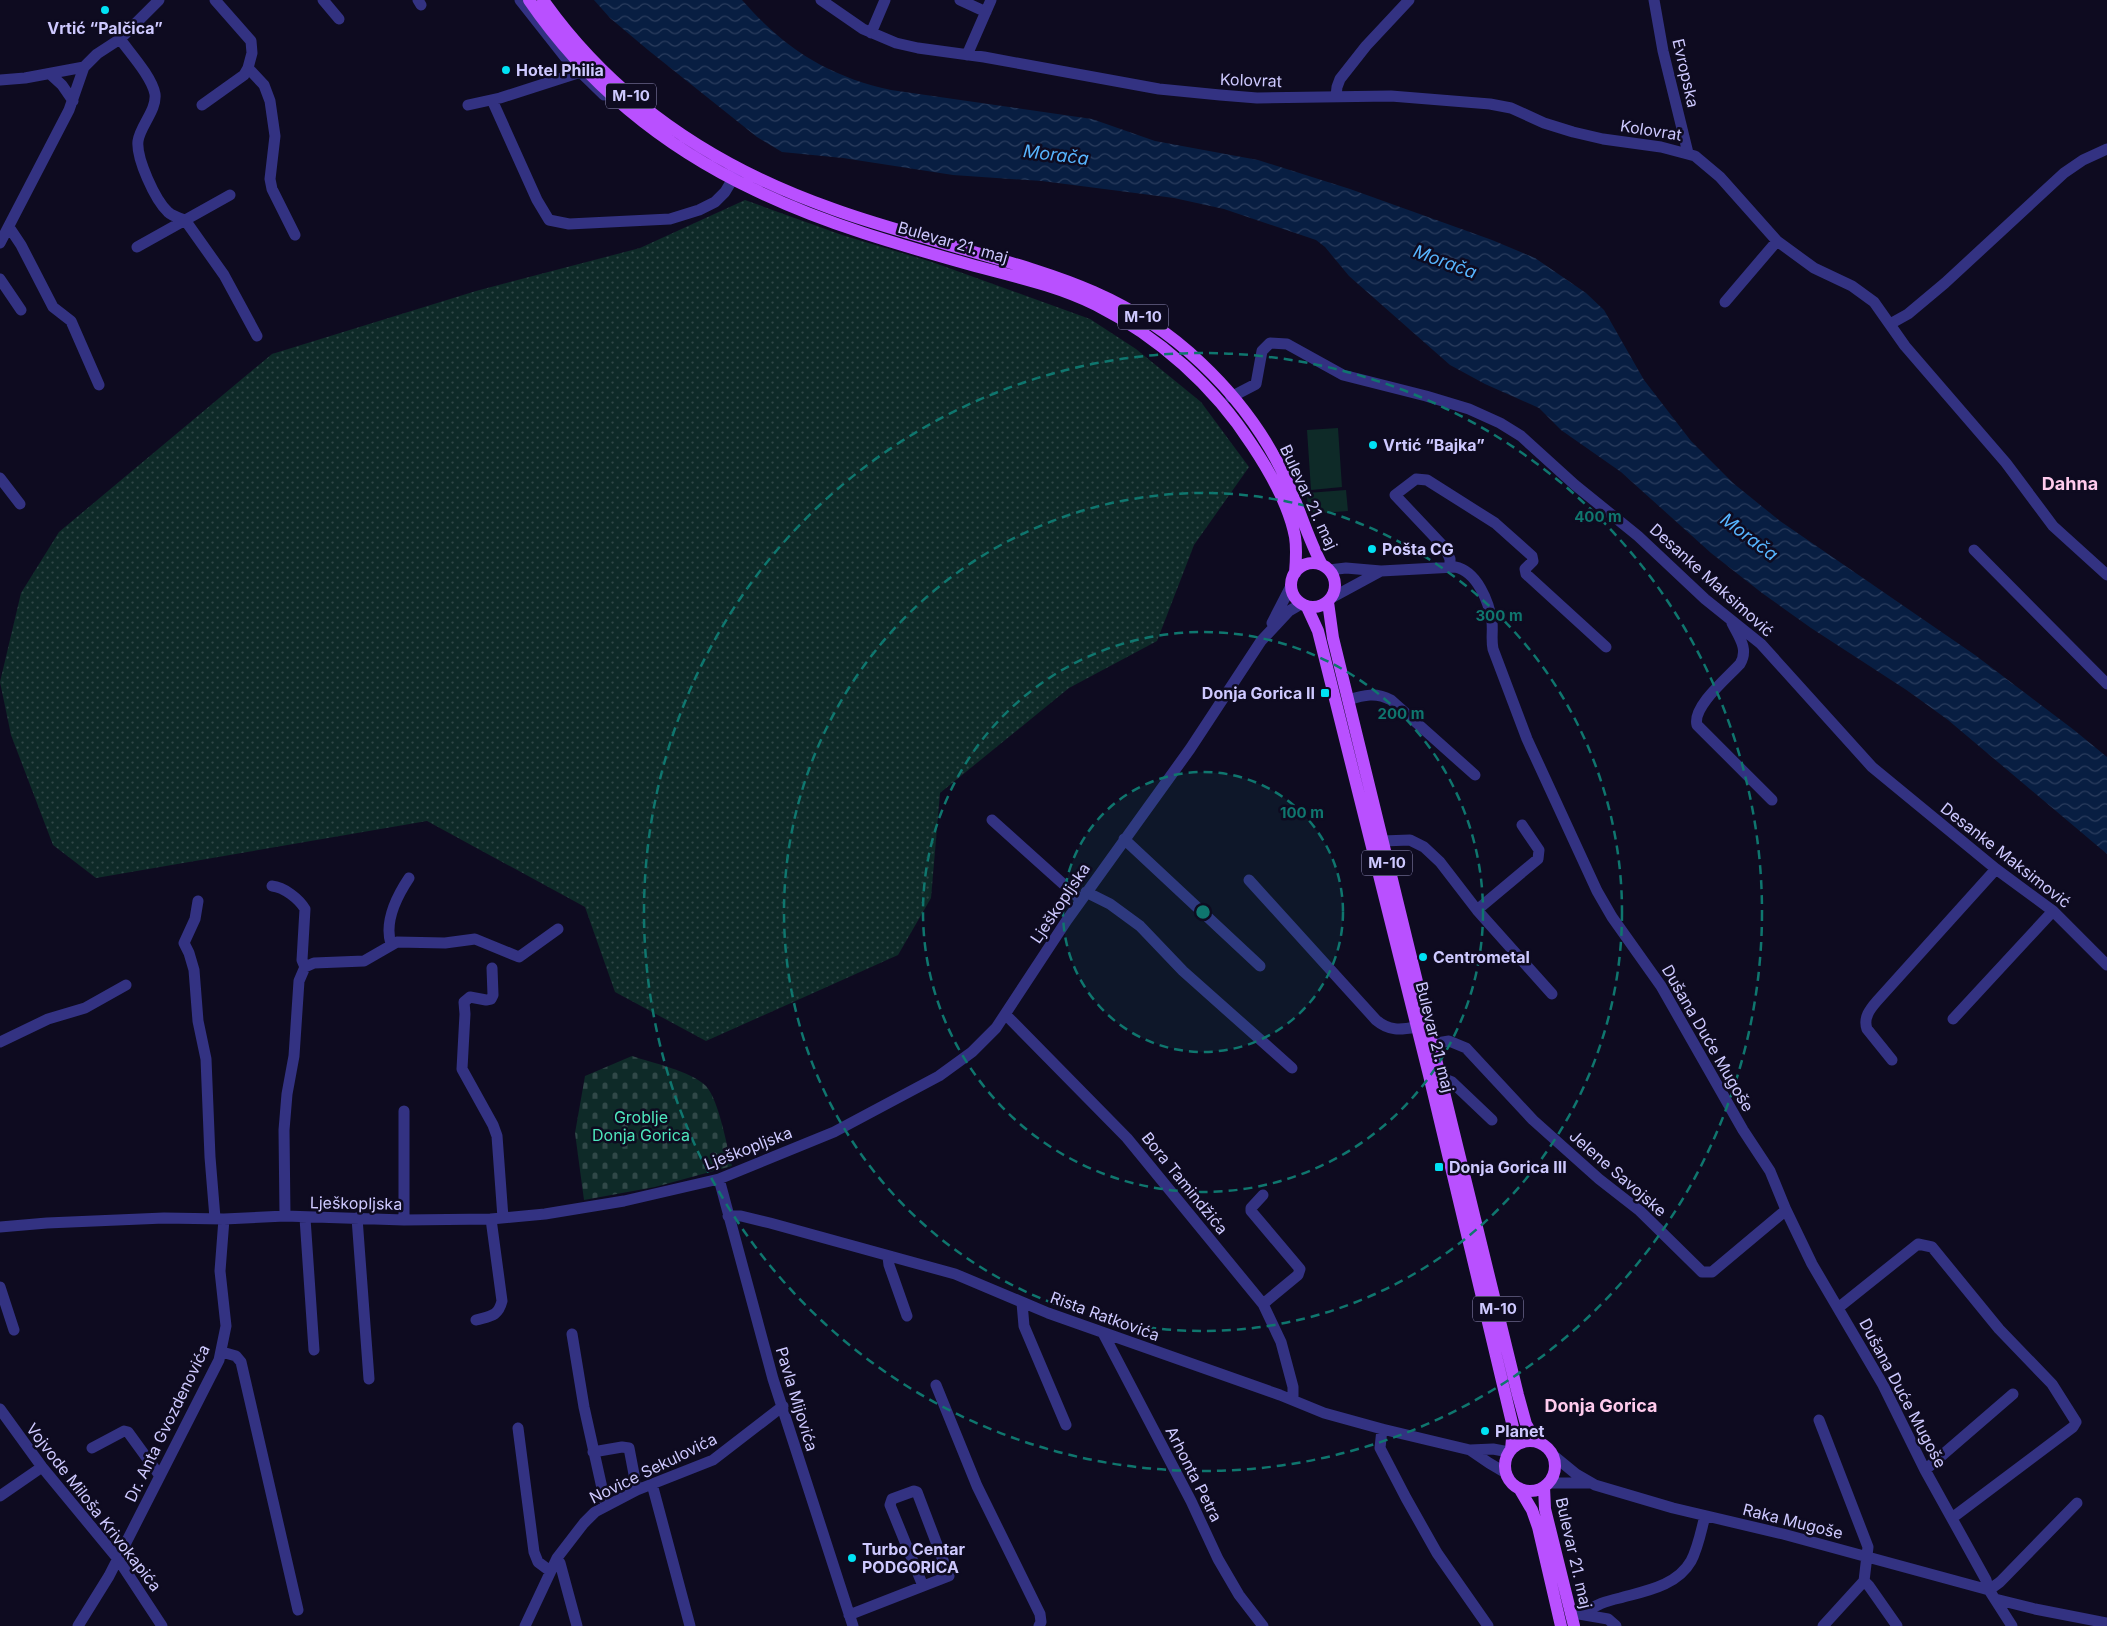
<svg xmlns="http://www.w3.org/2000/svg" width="2107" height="1626" viewBox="0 0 2107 1626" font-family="Inter,sans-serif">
  <defs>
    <pattern id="grass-dots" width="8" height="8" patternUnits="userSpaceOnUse" patternTransform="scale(1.25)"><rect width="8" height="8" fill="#0e2a28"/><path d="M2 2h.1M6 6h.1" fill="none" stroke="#304848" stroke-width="1.8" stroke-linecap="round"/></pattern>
    <pattern id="cemetery-stones" width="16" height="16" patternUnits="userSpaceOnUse" patternTransform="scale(1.25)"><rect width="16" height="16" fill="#0e2a28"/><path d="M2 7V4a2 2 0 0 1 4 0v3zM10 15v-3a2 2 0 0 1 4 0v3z" fill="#304848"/></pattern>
    <pattern id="water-waves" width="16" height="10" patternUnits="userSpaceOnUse" patternTransform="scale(1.25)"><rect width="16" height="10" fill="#081e42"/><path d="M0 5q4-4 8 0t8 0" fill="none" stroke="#2b3d5e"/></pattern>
  </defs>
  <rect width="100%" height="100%" fill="#0e0b20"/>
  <path fill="url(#grass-dots)" d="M745,200L842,235L932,262L1090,319L1136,349L1201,402L1249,467L1194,545L1157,641L1069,688L940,793L931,898L898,955L706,1041L615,992L585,907L427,821L96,878L53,845L11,735L0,682L21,593L59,532L272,354L476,291L640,248Z"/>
  <path fill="url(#cemetery-stones)" d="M632,1056C652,1063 691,1071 706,1086C719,1100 727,1147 732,1166L655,1187L584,1200L575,1133L585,1076Z"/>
  <path fill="#0e2a28" d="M1338,428L1342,487L1311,490L1307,430Z
    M1346,490L1348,511L1308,514L1307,493Z"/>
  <path fill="url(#water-waves)" d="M594,0H742C785,49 828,76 891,90L1092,119L1155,141L1258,160L1350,189L1492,240L1535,258L1586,293L1604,310L1644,380L1691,441L1733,483L1780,521L1975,655L2074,730L2107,757V854L1948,720L1908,691L1811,628L1762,593L1711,553L1621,472L1561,430L1539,408L1485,384L1450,365L1349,276L1325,247L1316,240L1224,209L1174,198L1042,181L953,175L843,158L782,152L757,137L648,50L610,18Z"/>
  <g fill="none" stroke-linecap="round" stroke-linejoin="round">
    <path stroke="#333282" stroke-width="11" d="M215,0L251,41L252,53L248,68L264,85L270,101L275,136L270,179L272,189L295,235
      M323,0L339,19
      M418,0L421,5
      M520,0L565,57L604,95
      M821,0L863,29L896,43L918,48L984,57L1159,89L1220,95L1257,98L1391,96L1490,104L1511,108L1544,123L1573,132L1603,139L1661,147L1695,156L1720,177L1777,241L1814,268L1852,286L1874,302L1905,346L2006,463L2053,526L2107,575
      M960,0L986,12
      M1654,0L1663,51L1688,153
      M871,33L885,0
      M120,39C130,53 152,77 155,94C157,110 140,126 138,141C136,158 155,200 168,212C172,216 179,218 185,220L224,275L257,336
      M967,55L991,0
      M50,74L62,85L73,101
      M0,80L25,78L84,67
      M1336,96L1337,87L1340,79L1366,46L1409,0
      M492,100L537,200L549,220L569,224L670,219L699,210L715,202L725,192L737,172
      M202,105L244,75L248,68
      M468,105L500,98L584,71
      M9,227L21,245L53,307L71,321L99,385
      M0,243L69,110L84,67L97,54L120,39L159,0
      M137,247L230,195
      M0,279L21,310
      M1725,302L1777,241
      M1890,324L1908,314L1945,283L2064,173L2083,160L2107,149
      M1231,397L1256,384L1262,351L1270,343L1287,344L1343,375L1426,396L1469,409L1500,423L1521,436L1575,485L1638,536L1705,599L1761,644L1872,767L1996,869L2053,911L2107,965
      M0,478L20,504
      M1974,550L2107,684
      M1450,567V559L1445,548L1395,495L1416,479L1427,480L1495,523L1532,556L1533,561L1525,569L1526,574L1606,647
      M1329,570L1346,568L1381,571L1455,567C1477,571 1489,602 1492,622C1493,632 1491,639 1493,649L1527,739L1597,891L1612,917L1661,986L1743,1130L1770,1171L1786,1210L1812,1264L1883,1385L1925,1470L1986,1580L1989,1590L2012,1626
      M1333,597L1381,571
      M1272,623L1291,586
      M1732,623C1739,637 1749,649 1740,664C1727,678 1692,707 1697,725L1772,800
      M1348,700C1364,695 1376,692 1391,700L1475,775
      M992,820L1081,900
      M1124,839L1260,966
      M1382,841L1410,840L1424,847L1440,862L1477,910L1552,994
      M1249,880L1376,1020C1389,1031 1400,1030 1416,1027
      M272,886C284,887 299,899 305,909L302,960L305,967
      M1086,892L1110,904L1140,926L1183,971L1292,1068
      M198,901L195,919L184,943L189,953L194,970L198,1021L206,1059L210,1157L215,1218
      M1477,910L1538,859L1539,850L1522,825
      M391,944C384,922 397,896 409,878
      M492,968L493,995L491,999L486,1000L470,997L464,1002L465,1014L462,1069L493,1125L497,1136L503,1218
      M1006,1015L1127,1138L1263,1304L1281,1342L1293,1387V1400
      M1953,1019L2053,911
      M0,1042L48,1019L85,1008L126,985
      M1431,1044L1449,1041L1466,1048L1533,1120L1599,1179L1640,1211L1702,1272H1712L1786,1210
      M1892,1060L1867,1029C1863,1018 1870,1009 1877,1001L1996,869
      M1439,1077L1452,1082L1492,1120
      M404,1111V1220
      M719,1179L773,1379L853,1626
      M285,1216L284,1130L287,1094L294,1056L299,981L305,967L314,963L364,961L397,942L445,943L475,939L519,957L558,929
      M728,1216H741L770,1223L955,1274L1048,1313L1280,1395L1324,1413L1382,1429L1470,1450L1493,1449L1509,1452
      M305,1218L314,1350
      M357,1218L369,1379
      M0,1227L47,1223L164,1218L224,1219L285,1216L404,1220L491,1219L545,1214L624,1201L719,1179L834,1132L939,1076L972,1052L996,1028L1067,920L1190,749L1261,641L1289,611L1301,604
      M888,1257L889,1265L907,1316
      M0,1287L14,1330
      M1022,1303L1024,1326L1066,1425
      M1263,1304L1298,1275L1300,1269L1251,1211V1208L1263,1195
      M1838,1308L1918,1244L1932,1247L1999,1329L2052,1384L2076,1422L2073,1427L1952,1518
      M476,1320C490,1316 498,1317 502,1301L491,1219
      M1103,1333L1191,1501L1218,1559L1239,1595L1263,1626
      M572,1334L584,1407L606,1506
      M222,1352L236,1356L241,1362L298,1610
      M936,1385L977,1486L1040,1614L1041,1622L1039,1626
      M0,1409L42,1467L118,1559L162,1626
      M1819,1420L1868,1547L1864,1581L1823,1626
      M518,1428L534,1552L538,1562L550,1571
      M1382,1429L1380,1448L1406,1498L1437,1553L1488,1626
      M92,1448L124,1431L128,1432L160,1476
      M1470,1450L1489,1463L1506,1473
      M593,1452L622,1447L629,1448L637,1490
      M1554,1456L1576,1474L1595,1485L1673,1508L1783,1534L1989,1590
      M1925,1470L2013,1394
      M1548,1483H1589
      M652,1484L690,1626
      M0,1496L42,1467
      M557,1558L560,1563L577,1626
      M1864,1581L1869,1586L1897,1626
      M1989,1590L2000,1582L2077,1503
      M1995,1599L2035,1609L2107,1623
      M1579,1614L1608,1619L1616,1626
      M1585,1614C1595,1604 1607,1601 1620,1598C1645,1591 1677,1586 1691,1561C1698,1548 1701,1531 1705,1516
      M849,1615L949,1576L917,1492L914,1491L892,1499L890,1505L923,1586
      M78,1626L109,1576L219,1360L226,1326L220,1271L224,1219
      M525,1626L557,1558L584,1523L595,1512L637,1490L713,1460L783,1406"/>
    <path stroke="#b950ff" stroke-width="12" d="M529,0C586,83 664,147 755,190C825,224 900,245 975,266C1016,277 1058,286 1096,305C1159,337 1214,386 1252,445C1270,472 1289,505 1295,537C1297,549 1296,561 1295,573
      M543,0C615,102 716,168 833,209C871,223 910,233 949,245C1046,273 1126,291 1201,363C1235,395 1265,435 1285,477C1299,506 1307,537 1322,565
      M1291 585a22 22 0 1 1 44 0a22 22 0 1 1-44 0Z
      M1328,602L1333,638L1518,1395L1526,1424L1536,1441
      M1307,607L1318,631L1429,1075L1513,1427L1511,1450
      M1505 1466a25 25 0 1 1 50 0a25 25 0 1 1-50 0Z
      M1544,1487L1545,1509L1574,1626
      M1519,1488L1532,1510L1538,1527L1561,1626"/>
  </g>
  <circle cx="1203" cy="912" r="140" fill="#0f766e" fill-opacity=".12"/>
  <g fill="none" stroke="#0f766e" stroke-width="2.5" stroke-dasharray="9 6">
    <circle cx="1203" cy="912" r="140"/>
    <circle cx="1203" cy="912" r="280"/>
    <circle cx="1203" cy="912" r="419"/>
    <circle cx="1203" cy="912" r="559"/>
  </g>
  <g fill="#00e2f4" stroke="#0e0b20" stroke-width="2">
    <circle cx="105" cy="10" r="5"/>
    <circle cx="506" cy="70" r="5"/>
    <circle cx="1373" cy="445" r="5"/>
    <circle cx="1372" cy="549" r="5"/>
    <rect x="1320" y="688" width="10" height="10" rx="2.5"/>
    <circle cx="1423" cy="957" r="5"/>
    <rect x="1434" y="1162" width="10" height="10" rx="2.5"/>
    <circle cx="1485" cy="1431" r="5"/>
    <circle cx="852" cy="1558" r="5"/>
  </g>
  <g text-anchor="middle" stroke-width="5" stroke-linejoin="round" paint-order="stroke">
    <g fill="#0e0b20" stroke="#9490bc" stroke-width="1">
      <rect x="606" y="83.5" width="50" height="25" rx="4"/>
      <rect x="1118" y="304.5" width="50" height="25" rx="4"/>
      <rect x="1362" y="850.5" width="50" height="25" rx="4"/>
      <rect x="1473" y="1296.5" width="50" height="25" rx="4"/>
    </g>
    <g font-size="15" font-weight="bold" fill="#cec9ff">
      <text x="631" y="101">M-10</text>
      <text x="1143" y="322">M-10</text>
      <text x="1387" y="868">M-10</text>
      <text x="1498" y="1314">M-10</text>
    </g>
    <g font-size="16" font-weight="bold" fill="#cec9ff" stroke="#0e0b20" text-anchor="start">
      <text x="105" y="34" text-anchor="middle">Vrtić “Palčica”</text>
      <text x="516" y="76">Hotel Philia</text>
      <text x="1383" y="451">Vrtić “Bajka”</text>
      <text x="1382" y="555">Pošta CG</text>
      <text x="1315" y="699" text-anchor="end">Donja Gorica II</text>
      <text x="1433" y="963">Centrometal</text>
      <text x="1449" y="1173">Donja Gorica III</text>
      <text x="1495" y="1437">Planet</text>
      <text x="862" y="1555">Turbo Centar<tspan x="862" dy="18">PODGORICA</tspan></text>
    </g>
    <g font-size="16" fill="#cec9ff" stroke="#0e0b20">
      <text transform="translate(1686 73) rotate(77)" y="6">Evropska</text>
      <text transform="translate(1251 80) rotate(2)" y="6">Kolovrat</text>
      <text transform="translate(1651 130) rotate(9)" y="6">Kolovrat</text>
      <text transform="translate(953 242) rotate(16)" y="6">Bulevar 21. maj</text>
      <text transform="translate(1309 497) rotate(65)" y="6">Bulevar 21. maj</text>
      <text transform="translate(1712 580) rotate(42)" y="6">Desanke Maksimović</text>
      <text transform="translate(2006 855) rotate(38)" y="6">Desanke Maksimović</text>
      <text transform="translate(1060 903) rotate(-56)" y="6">Lješkopljska</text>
      <text transform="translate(1435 1037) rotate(76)" y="6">Bulevar 21. maj</text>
      <text transform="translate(1708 1038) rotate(60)" y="6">Dušana Duće Mugoše</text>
      <text transform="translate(748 1148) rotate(-21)" y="6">Lješkopljska</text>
      <text transform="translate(1618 1173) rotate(41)" y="6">Jelene Savojske</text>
      <text transform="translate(1185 1183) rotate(51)" y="6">Bora Tamindžića</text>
      <text transform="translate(356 1203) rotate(1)" y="6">Lješkopljska</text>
      <text transform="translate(1105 1316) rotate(20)" y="6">Rista Ratkovića</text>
      <text transform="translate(1903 1393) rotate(62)" y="6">Dušana Duće Mugoše</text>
      <text transform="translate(797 1399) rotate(73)" y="6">Pavla Mijovića</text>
      <text transform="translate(167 1423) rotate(-64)" y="6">Dr. Anta Gvozdenovića</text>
      <text transform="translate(653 1468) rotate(-26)" y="6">Novice Sekulovića</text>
      <text transform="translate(1194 1474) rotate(63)" y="6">Arhonta Petra</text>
      <text transform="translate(94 1507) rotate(52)" y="6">Vojvode Miloša Krivokapića</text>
      <text transform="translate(1793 1521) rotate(14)" y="6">Raka Mugoše</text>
      <text transform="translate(1574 1553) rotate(77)" y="6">Bulevar 21. maj</text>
    </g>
    <g font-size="16" fill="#4ee7bd" stroke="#0e0b20">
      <text x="641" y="1123">Groblje<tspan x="641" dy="18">Donja Gorica</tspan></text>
    </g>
    <g font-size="18" font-style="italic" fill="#57b5ff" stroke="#0e0b20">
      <text transform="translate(1056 155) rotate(7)" y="6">Morača</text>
      <text transform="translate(1445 262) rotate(20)" y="6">Morača</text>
      <text transform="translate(1749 537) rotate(37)" y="6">Morača</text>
    </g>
    <g font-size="18" font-weight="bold" fill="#ffcbed" stroke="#0e0b20">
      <text x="2070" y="490">Dahna</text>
      <text x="1601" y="1412">Donja Gorica</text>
    </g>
  </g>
  <circle cx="1203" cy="912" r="8" fill="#0f766e" stroke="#0e0b20" stroke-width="2.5"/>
  <g font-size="15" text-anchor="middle" font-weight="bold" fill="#0f766e" stroke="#0e0b20" stroke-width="5" stroke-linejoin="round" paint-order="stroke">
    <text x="1598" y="522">400 m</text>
    <text x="1499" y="621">300 m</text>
    <text x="1401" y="719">200 m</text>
    <text x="1302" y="818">100 m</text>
  </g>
</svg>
